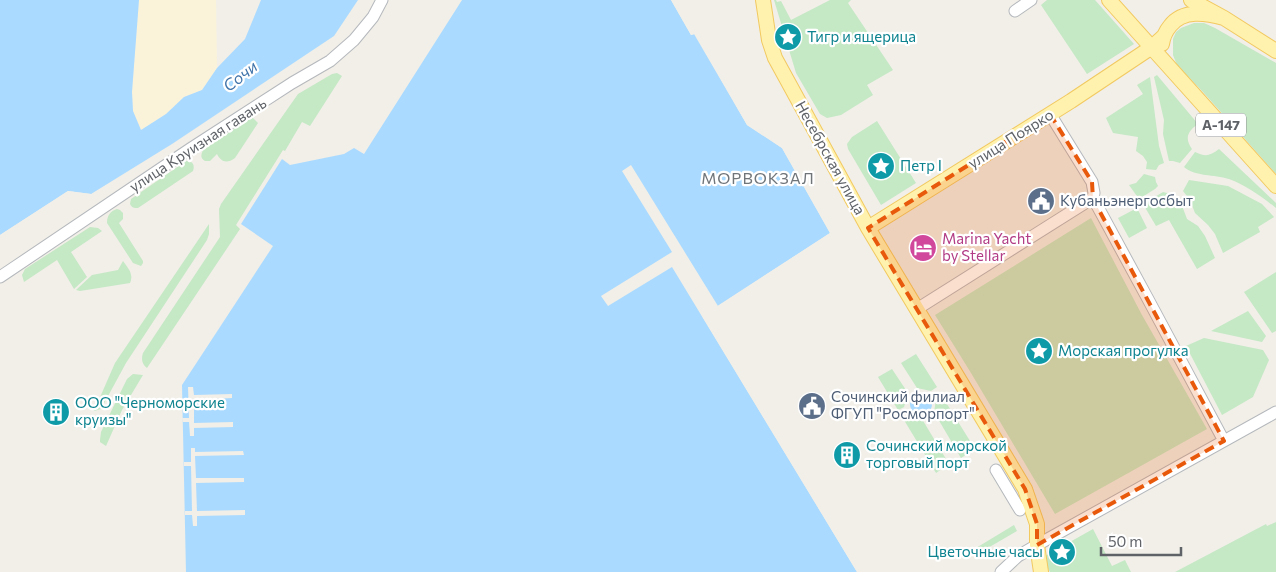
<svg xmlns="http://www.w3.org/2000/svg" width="1276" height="572" viewBox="0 0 1276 572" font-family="Commissioner,sans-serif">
  <rect width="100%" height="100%" fill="#f1efe8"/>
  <path fill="#c5e8c5" d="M774,0H776L777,2L781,1L791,20L830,0H851L848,3L893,70L867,85L873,95L841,115L827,118L820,114L796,73Z
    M1047,0H1095L1134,44L1087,74L1041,5Z
    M1194,23H1204L1215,28L1276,63V174L1203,92L1177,65L1173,55V39L1176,32L1181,28Z
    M337,73L342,76L310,126L302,122L285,151L283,150L236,225L240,229L147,368C142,364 141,359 143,353L220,237L219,209L221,204L298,94L332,74Z
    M1157,75L1198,124C1188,131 1184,138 1192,149L1180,163L1173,161H1169L1163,134L1164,120L1154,77Z
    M1150,77L1159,146L1164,163L1159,165L1156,170L1146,169L1147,162L1143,156L1136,151L1138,137L1113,133L1106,118L1143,94L1137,85Z
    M252,117L258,123L235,158C227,164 221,162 217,154L210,161H205C200,158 201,155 203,150Z
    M877,121L916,183L881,205L848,149L847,144L852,137Z
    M1219,149L1276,203V208C1262,197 1246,185 1229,179C1214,174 1196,177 1184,167L1195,152C1205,157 1210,156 1219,149Z
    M186,161C193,161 195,165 193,171L138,208C134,208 132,208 130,204L131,199Z
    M1144,174L1155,177L1156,182L1158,186L1155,189L1139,199L1129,185L1136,183Z
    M1189,180L1228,186L1262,204L1274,217L1258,227L1260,232L1223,253L1215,234L1208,225L1195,213L1190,200L1183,191Z
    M1163,192L1171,194L1181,203L1187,219L1198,226L1205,236L1215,258L1197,269L1169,220L1156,226L1143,204Z
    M1137,208L1147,228L1129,238L1118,218Z
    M117,209L120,210L123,213V219L119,223L143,261V263L141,266L133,263L107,223C107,216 110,211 117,209Z
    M1091,218L1142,315L1207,429L1055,514L971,373L935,315Z
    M209,224V234L207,240L126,363L101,409L94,411L115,363Z
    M90,227L98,228L102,231L71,252L87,277L74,289L57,260L24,282L22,275L25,269Z
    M123,261C128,268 134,274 130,283L80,291L76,290L92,275L118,270Z
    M1276,272V331L1272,333L1244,292Z
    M1248,311L1266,336L1262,342L1211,331Z
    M1204,338L1263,350L1269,360L1253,397L1222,415L1186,346Z
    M916,354L937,387L931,391L917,388L901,363Z
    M892,369L908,393L904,407L898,410L878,377Z
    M133,374L143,375L122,410L106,446L100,442V440L101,432L127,379Z
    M942,396L975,449L961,458L934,412L936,400Z
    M909,417L922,419L949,464L936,473L904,420Z
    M1276,522V572H1175L1266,524L1267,526Z
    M1014,525L1017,531L974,556L971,551Z
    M1093,529L1112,566L1125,560L1131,572H1050L1047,567L1045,556Z"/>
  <path fill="#fbf3d9" d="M139,0H216L217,68L202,90L184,97L166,114L141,130L133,111L132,92Z"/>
  <path fill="#aadaff" d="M0,0H139L132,92L133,111L141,130L166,114L184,97L202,90L217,68L245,39L261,0H358L334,36L172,144L91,194L68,191L0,235Z
    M462,0H671L691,35L694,34L747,125L782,148L830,233L702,316L857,572H186L182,385L273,246L241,224L282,159L290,165L344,154L354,148L364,154Z
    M910 404a11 11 0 1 1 22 0a11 11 0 1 1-22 0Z"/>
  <path fill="#f1efe8" d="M671,0H674L692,32L695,31L697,32L749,123L784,146L833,233L832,235L705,317L860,572H857L672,267L608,306L601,296L672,252L622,171L631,165L718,306L830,233L782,148L747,125L695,34L691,35Z
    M68,191L91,194L88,196L69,193L0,238V235Z
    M188,387H193L194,395L232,394V398L194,400V423L233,422V427L194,428V436H190L189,422H183L182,418H189Z
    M191,448H195V452L243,451L244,455L195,456L196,478H244V482L196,483L197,511L245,510V515L197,516V526H193L192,515H185V511H192L191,466H184V462H191Z"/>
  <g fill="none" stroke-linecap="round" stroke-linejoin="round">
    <g stroke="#b5b8bc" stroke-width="13">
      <path id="minor" d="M1015,11L1031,0
        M1050,114L1092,182L1094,193L1093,198L1149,301L1224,441
        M0,277L190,149L292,83L330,61L354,40L373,17L382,0
        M917,309L1093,198
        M996,470L1020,510
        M1001,572L1018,556L1037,545L1276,412"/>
    </g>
    <g stroke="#f2c960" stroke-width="16">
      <path id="major" d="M763,0L769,40L775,58L868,228L1025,489L1037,524V545L1041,572
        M1109,0L1276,186
        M1191,0L1224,18L1276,51
        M1162,44C1163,37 1165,32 1170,26C1183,9 1206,13 1224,18
        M868,228L1071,101L1152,47L1163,37"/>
    </g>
    <use href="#minor" stroke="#fff" stroke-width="11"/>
    <use href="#major" stroke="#fff2af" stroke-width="14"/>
  </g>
  <path fill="#e8590c" fill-opacity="0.2" stroke="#e8590c" stroke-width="4" stroke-dasharray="10 6" stroke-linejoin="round" d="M1050,114L1092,182L1093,199L1224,441L1037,545V524L1025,489L868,228Z"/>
  <defs>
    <g id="sight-disc" transform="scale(1.4375)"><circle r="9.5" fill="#0f9aa8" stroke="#fff"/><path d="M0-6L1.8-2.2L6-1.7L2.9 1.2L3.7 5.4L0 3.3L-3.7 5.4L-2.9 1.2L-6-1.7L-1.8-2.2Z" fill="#fff"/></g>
    <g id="civic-disc" transform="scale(1.4375)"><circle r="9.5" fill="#5c6f8a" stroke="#fff"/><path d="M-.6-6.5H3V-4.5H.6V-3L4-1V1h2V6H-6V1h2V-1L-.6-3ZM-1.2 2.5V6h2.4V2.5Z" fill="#fff"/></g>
    <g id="hotel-disc" transform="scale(1.4375)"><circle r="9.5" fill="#d1479c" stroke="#fff"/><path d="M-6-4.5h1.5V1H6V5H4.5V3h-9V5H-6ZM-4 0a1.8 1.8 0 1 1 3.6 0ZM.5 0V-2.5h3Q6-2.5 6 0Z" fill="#fff"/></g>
    <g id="building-disc" transform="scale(1.4375)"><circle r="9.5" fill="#0f9aa8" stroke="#fff"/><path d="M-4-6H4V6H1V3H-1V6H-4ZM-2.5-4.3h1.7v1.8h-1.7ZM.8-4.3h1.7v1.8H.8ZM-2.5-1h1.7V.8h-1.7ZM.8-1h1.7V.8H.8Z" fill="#fff"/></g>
  </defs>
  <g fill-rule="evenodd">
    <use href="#sight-disc" x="788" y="37"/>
    <use href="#sight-disc" x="881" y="166"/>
    <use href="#civic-disc" x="1041" y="201"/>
    <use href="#hotel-disc" x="923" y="248"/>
    <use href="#sight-disc" x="1039" y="351"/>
    <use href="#civic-disc" x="812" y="406"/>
    <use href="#building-disc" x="56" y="412"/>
    <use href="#building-disc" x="847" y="455"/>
    <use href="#sight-disc" x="1062" y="552"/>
  </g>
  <g text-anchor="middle" stroke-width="4.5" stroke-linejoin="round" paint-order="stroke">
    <rect fill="#fff" stroke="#8f9295" stroke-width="1" x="1196" y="113.5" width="50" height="23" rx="4"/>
    <g font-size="14" font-weight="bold" fill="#5f6368">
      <text x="1221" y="130">А-147</text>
    </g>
    <g font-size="15" fill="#0d838f" stroke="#fff" text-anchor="start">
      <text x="807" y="42">Тигр и ящерица</text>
      <text x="900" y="171">Петр I</text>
      <text x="1058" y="356">Морская прогулка</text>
      <text x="75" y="408">ООО "Черноморские<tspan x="75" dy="17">круизы"</tspan></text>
      <text x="866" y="451">Сочинский морской<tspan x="866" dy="17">торговый порт</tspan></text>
      <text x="1043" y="557" text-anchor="end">Цветочные часы</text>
    </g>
    <g font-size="15" fill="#5f6368" stroke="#fff">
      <text transform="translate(1011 139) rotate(-32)" y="5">улица Поярко</text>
      <text transform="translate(198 145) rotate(-33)" y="5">улица Круизная гавань</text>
      <text transform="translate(830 158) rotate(61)" y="5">Несебрская улица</text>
    </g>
    <g font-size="15" fill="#4e5e75" stroke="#fff" text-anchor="start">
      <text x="1060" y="206">Кубаньэнергосбыт</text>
      <text x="831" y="402">Сочинский филиал<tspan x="831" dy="17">ФГУП "Росморпорт"</tspan></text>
    </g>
    <g font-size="15" fill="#b23c85" stroke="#fff" text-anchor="start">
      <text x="942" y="244">Marina Yacht<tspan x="942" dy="17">by Stellar</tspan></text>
    </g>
    <g font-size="16" font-style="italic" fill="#4174aa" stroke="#fff">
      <text transform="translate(240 76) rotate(-38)" y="6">Сочи</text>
    </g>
    <g font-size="16" letter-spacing="1" fill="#70757a" stroke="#fff">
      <text x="758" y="184">МОРВОКЗАЛ</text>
    </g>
  </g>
  <path d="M1101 547v8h80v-8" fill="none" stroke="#5f6368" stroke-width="2.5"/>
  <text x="1108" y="547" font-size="15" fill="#5f6368" stroke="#ffffff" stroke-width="4" paint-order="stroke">50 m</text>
</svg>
